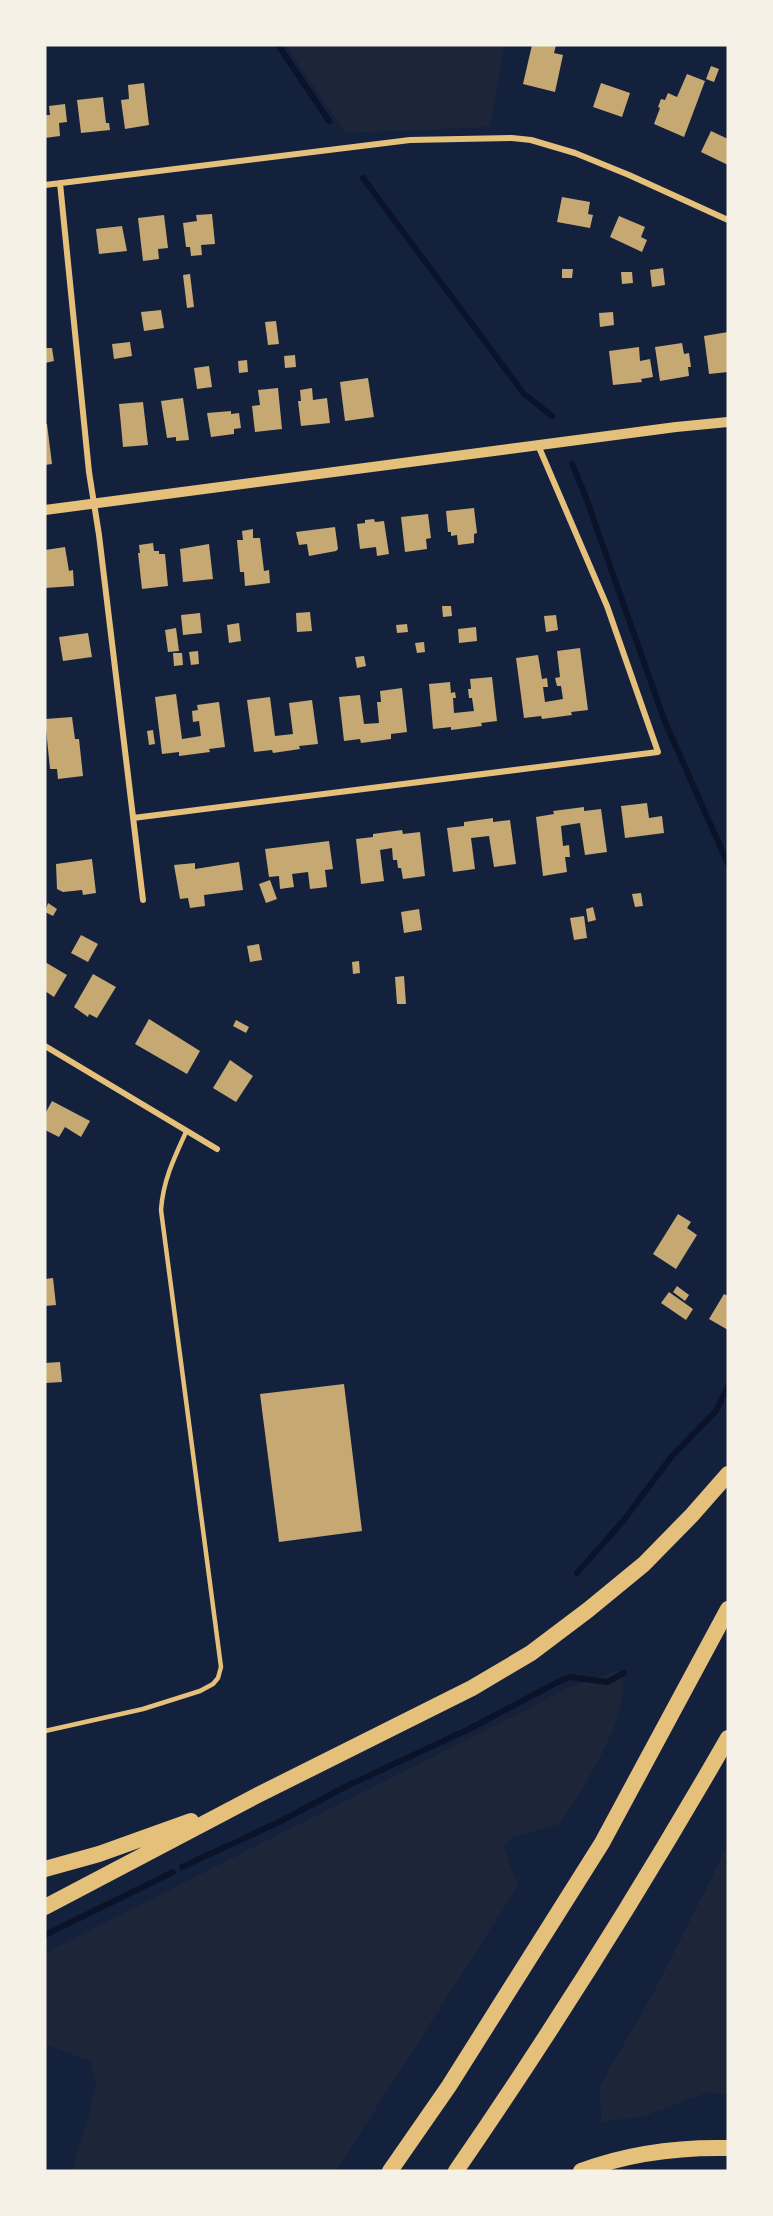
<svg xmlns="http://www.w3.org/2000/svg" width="773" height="2216" viewBox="0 0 773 2216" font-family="Arial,sans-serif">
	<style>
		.green { fill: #1d2539 }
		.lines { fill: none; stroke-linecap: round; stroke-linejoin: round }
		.stream { stroke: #0b132b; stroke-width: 6 }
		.building { fill: #c6a872 }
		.service { stroke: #e5c07b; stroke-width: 4.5 }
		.minor { stroke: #e5c07b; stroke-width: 6 }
		.tertiary { stroke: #e5c07b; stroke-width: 10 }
		.motorway { stroke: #e5c07b; stroke-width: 16 }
	</style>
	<rect width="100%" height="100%" fill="#14213d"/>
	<path class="green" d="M286 45H504L490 127 345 133Z
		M619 1670C620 1676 623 1683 623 1689 619 1735 584 1785 560 1824L512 1837 504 1848 518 1886 336 2171H73L78 2147 89 2116 96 2083 90 2061 45 2044V1953L568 1688Z
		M728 1845V2095L709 2092 644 2116 601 2122 600 2085 654 1992Z"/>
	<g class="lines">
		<path class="stream" d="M278 45 329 121
			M363 178 524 394 552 416
			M572 464 585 495 665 722 728 864
			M577 1573 623 1521 672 1456 716 1411 728 1386
			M182 1867 277 1823 349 1785 467 1730 556 1683 570 1677 607 1682 624 1673
			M45 1935 173 1872"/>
	</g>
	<path class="building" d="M532 45H556L554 53 563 55 555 92 523 84Z
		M711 66 719 69 714 82 706 79Z
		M687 74 705 81 684 137 654 124 660 108 658 107 661 99 665 100 668 93 677 97Z
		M144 83 149 125 125 129 121 100 129 99 128 85Z
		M601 83 630 93 622 117 593 107Z
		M103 97 106 123H109L110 130 81 133 77 100Z
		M65 104 67 122 59 123 60 136 45 138V115H50L49 106Z
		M711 131 728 139V165L701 152Z
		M562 197 590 202 588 214 593 215 590 228 557 222Z
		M212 214 215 244 201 245 202 255 191 256 190 247H186L183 223 197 221 196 215Z
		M164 215 168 248 158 249 159 259 143 261 138 218Z
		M619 216 645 227 641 237 647 240 642 252 610 237Z
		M122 226 127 251 99 254 96 229Z
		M663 268 665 285 652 287 650 270Z
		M562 269H573L572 278H562Z
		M621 272H632L633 283 622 284Z
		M190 274 194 307 187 308 183 275Z
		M161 310 164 328 144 331 141 312Z
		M613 312 614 325 600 327 599 313Z
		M276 321 279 344 268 345 265 322Z
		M728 332V372L709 374 704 336Z
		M130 342 132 356 114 359 112 344Z
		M682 343 684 354 689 353 691 367H688L689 376 660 381 655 347Z
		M639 347 640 361 650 359 653 377 641 379 642 382 613 385 609 351Z
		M45 348H52L54 361 45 363Z
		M295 355 296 367 285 368 284 356Z
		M247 360 248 372 239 373 238 361Z
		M209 366 212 387 197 389 194 368Z
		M368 378 374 417 345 421 340 382Z
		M278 388 282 429 255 432 252 406 260 405 258 390Z
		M312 388 313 400 327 398 330 423 301 426 298 401H301L300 390Z
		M183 398 189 440 176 441V437L167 438 161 401Z
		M143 402 148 445 123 447 119 404Z
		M231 411V414L239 413 241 428 234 429V434L211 437 207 413Z
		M45 424H47L52 464 45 465Z
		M474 508 477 533 474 534V543L458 545 457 535 451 536V532H448L446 511Z
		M428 514 431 538 426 539 427 549 405 552 401 517Z
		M374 519 375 522 384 521 389 554 377 556 376 547 360 549 357 524 365 523V520Z
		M335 527 338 549 336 551 309 556 307 544 299 545 296 532Z
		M253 529V538H260L264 571 269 570 270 583 245 586 244 572H240L237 540H243L242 531Z
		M153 543 154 551H159V554H165L168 586 142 589 138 553H140L139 545Z
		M209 544 213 579 183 582 180 549Z
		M65 547 69 571 73 570 74 586 45 588V550Z
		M442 606H451L452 616 443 617Z
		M310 612 312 631 297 632 296 613Z
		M200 613 202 633 183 635 181 615Z
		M556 615 558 630 546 632 544 616Z
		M239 623 241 641 229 643 227 625Z
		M407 624 408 632 397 633 396 625Z
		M476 627 477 641 459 643 458 629Z
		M176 628 179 651 168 652 165 630Z
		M88 633 92 657 63 661 59 637Z
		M424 642 425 652 417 653 415 643Z
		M580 648 588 710 571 712 572 715 542 719 541 716 524 718 516 658 538 655 542 679 547 678 548 687H543L545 702 563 699 561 686H557L555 678 560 677 557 651Z
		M198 651 199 664 191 665 189 652Z
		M173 653H182L183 665 174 666Z
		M364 656 366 666 357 668 355 657Z
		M492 677 497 721 481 723 482 726 451 730V727L433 729 429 684 450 682 451 693 455 692 456 698H453L454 713 474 711 472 698H469L468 689H471L470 679Z
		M402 688 407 732 391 734V739L361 743 360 739 344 741 339 697 360 695 364 724 379 723 377 702H381L380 691Z
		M176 694 182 739 201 736 199 721 193 722 192 711 198 710 197 705 219 702 225 747 209 749 210 752 179 756V752L162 754 155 697Z
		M270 697 275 736 293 734 289 703 312 700 318 744 299 746 300 749 273 753 272 750 254 752 247 700Z
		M72 717 75 739H79L83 776 58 779 57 769H50L45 719Z
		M153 730 155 744 149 745 147 731Z
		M647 803 649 818 662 816 664 833 625 838 621 806Z
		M584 807V811L601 809 607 852 585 855 580 823 561 826 563 846 569 845 570 857H565L567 872 543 876 536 817 554 814 553 811Z
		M493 818V822L510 820 516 864 494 867 489 836 471 838 475 869 453 872 447 828 464 826V822Z
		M402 830 403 834 420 832 425 876 403 879 401 868H398L397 860H393L392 848 380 850 384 881 361 884 356 839 373 837V834Z
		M329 841 333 869 325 870 327 887 310 889 308 872 292 874 294 887 280 889 279 876 269 877 265 849Z
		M92 859 96 893 83 895 82 890 63 892 57 889 56 864Z
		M239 862 243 890 204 895 205 906 190 908 188 898 180 899 174 865 195 863V869Z
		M270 880 277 899 266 903 259 884Z
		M641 893 643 906 635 907 632 894Z
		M48 903 57 909 53 916 45 912Z
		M593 907 596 920 588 922 586 909Z
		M419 909 422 930 404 933 401 912Z
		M584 916 587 938 574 940 570 918Z
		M81 935 98 944 88 962 71 953Z
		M259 944 262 960 250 962 247 946Z
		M359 961 360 973 353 974 352 962Z
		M45 962 67 975 54 997 45 991Z
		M93 974 116 987 97 1018 89 1014 88 1017 74 1007Z
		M404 976 406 1004H397L395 977Z
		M149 1019 200 1051 187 1074 135 1044Z
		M236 1020 249 1027 246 1033 233 1026Z
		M230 1060 253 1076 236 1102 213 1088Z
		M52 1101 90 1121 81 1137 65 1127 59 1137 45 1130V1114Z
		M678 1214 691 1222 687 1228 697 1235 676 1269 653 1254Z
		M53 1278 56 1305 45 1306V1279Z
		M677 1286 689 1295 685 1301 673 1292Z
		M669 1292 693 1309 686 1320 661 1303Z
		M724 1294 728 1296V1330L709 1319Z
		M60 1362 62 1382 45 1383V1363Z
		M344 1384 362 1531 279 1542 260 1394Z"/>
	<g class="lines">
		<path class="service" d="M45 1731 143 1709 200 1691 213 1684 218 1678 221 1667 161 1210C163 1181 174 1158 186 1132"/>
		<path class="minor" d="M60 183 89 472 99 535 143 900
			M45 185 410 140 512 138 531 140 575 153 629 175 728 220
			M133 818 658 752 607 606 538 445
			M45 1046 217 1149"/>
		<path class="tertiary" d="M45 510 676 427 728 422"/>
		<path class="motorway" d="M45 1869 99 1854 191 1821
			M45 1907 256 1796 472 1688 531 1653 588 1610 644 1564 692 1515 728 1474
			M390 2171 449 2086 602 1843 728 1609
			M456 2171C553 2030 643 1886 728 1738
			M581 2171C629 2153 678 2147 728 2148"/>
	</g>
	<rect width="773" height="2216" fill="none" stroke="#f6f1e7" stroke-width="93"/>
</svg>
